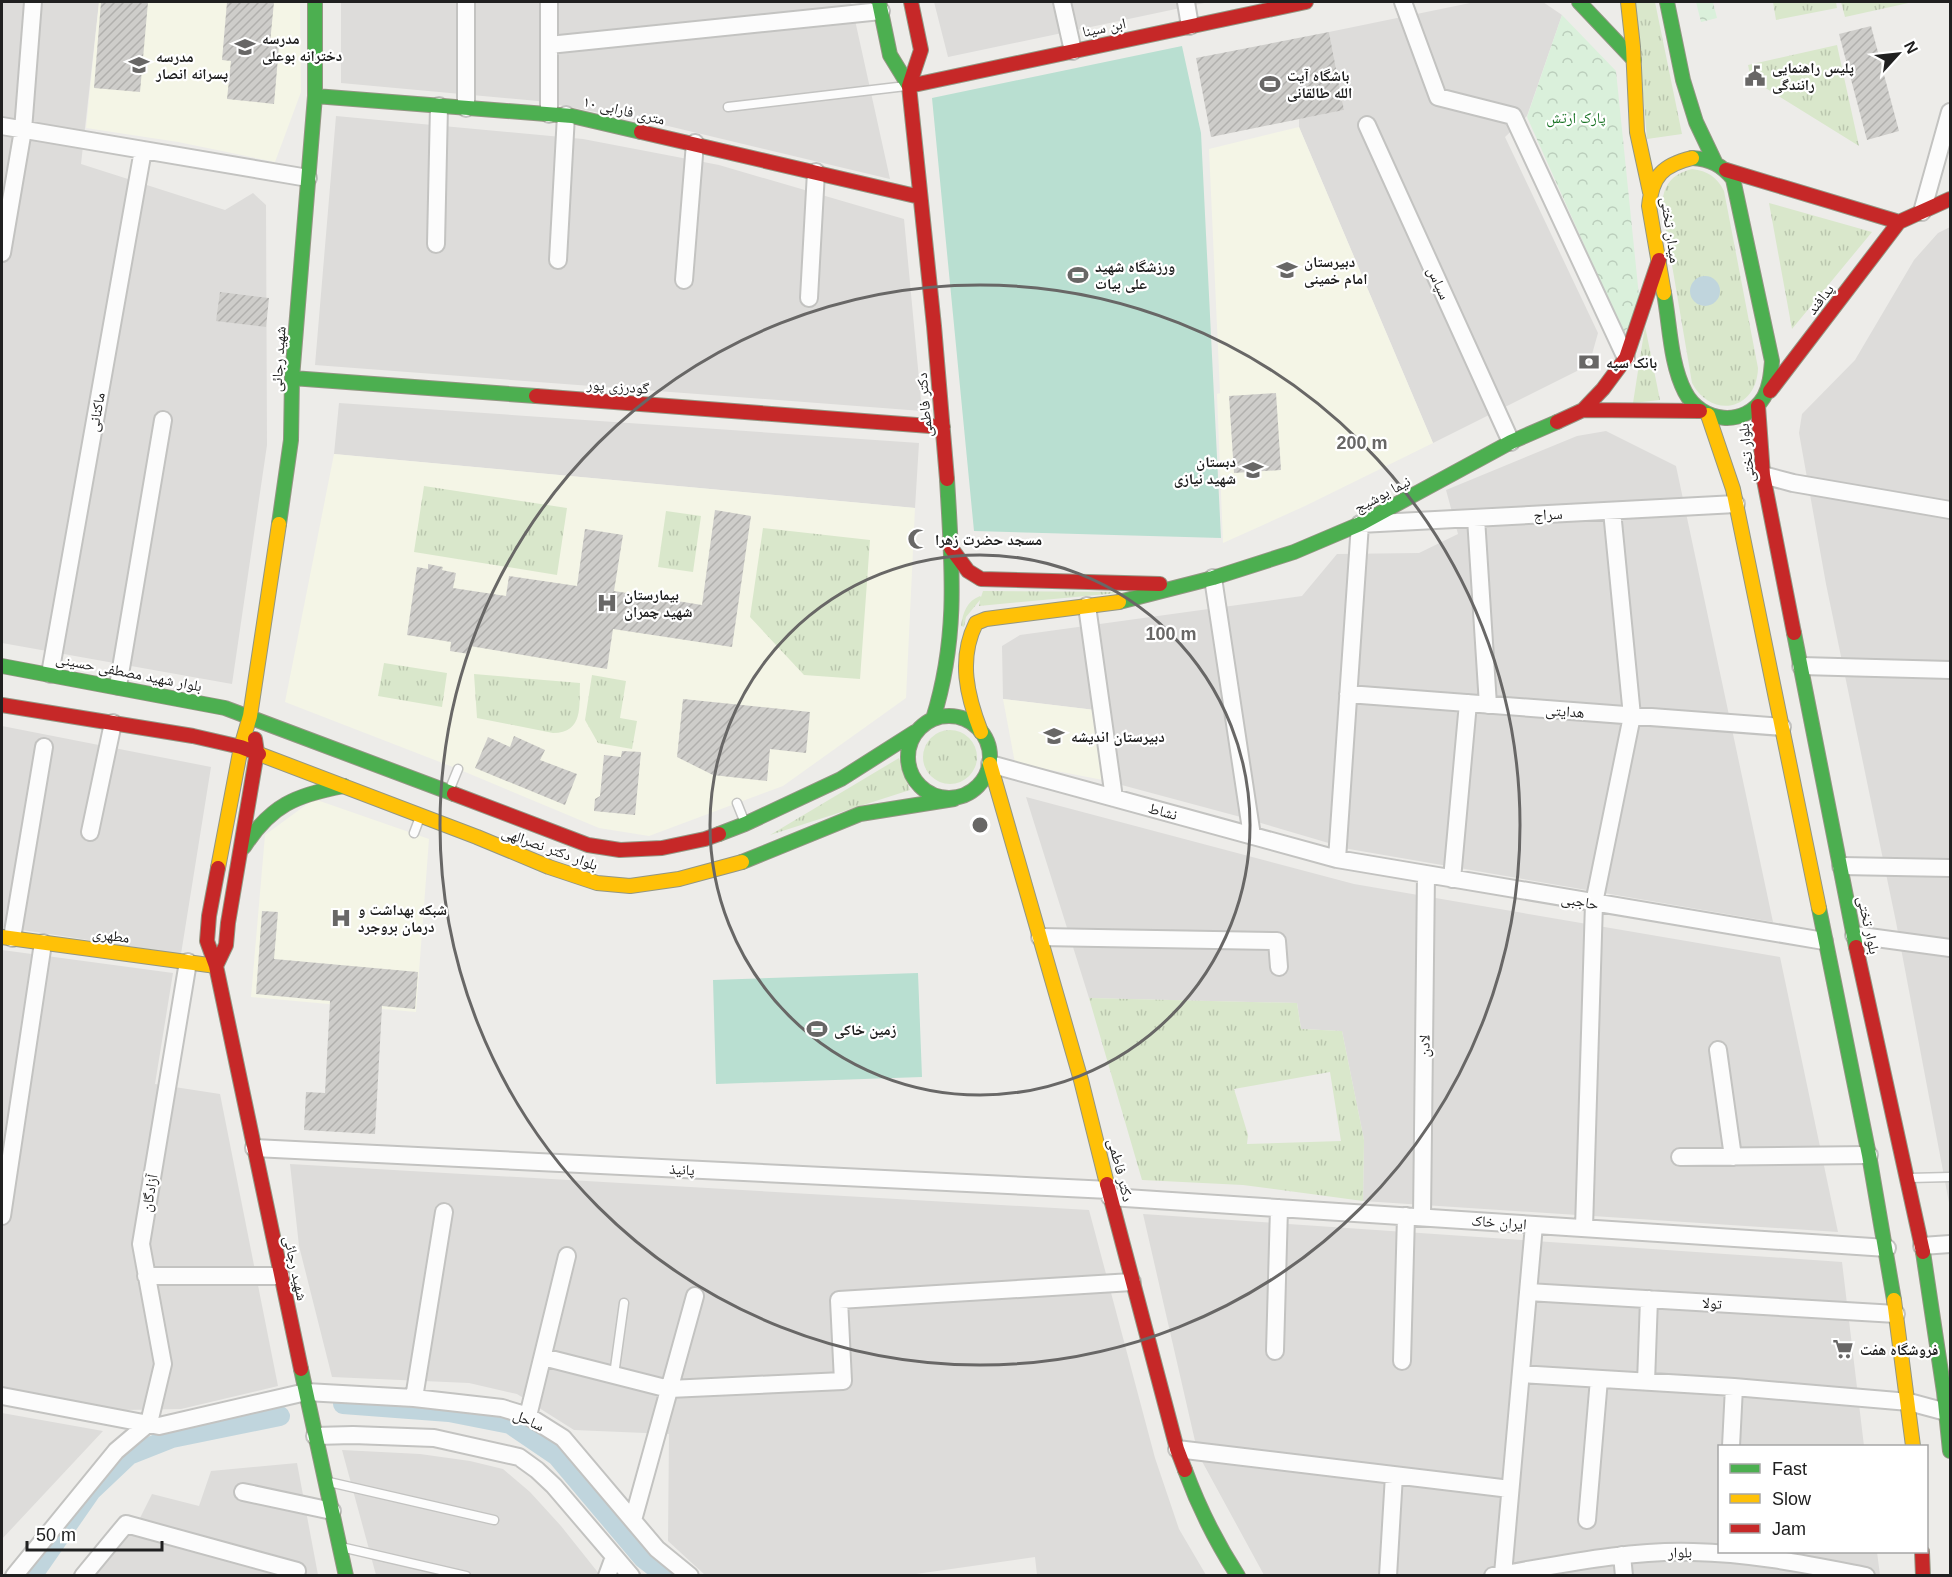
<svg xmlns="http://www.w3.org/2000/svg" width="1952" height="1577" viewBox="0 0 1952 1577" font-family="Arial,'Noto Naskh Arabic',sans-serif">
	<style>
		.residential { fill: #dddcda }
		.education { fill: #f4f5e6 }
		.grass { fill: url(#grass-tufts); fill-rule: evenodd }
		.park { fill: url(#park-crowns) }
		.pitch { fill: #b9dfd1 }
		.water { fill: #c0d5dd }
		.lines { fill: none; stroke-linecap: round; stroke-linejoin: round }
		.canal { stroke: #c0d5dd; stroke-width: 20 }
		.building { fill: url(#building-hatch) }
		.lane-casing { stroke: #c3c3c1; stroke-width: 11 }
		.street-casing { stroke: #c3c3c1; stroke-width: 20 }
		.fast-casing { stroke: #939683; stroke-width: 16 }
		.slow-casing { stroke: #939683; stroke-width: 16 }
		.jam-casing { stroke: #939683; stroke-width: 16 }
		.lane { stroke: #fcfcfc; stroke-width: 8 }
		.street { stroke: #fcfcfc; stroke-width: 16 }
		.fast { stroke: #4caf50; stroke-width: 14 }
		.slow { stroke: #ffc107; stroke-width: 14 }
		.jam { stroke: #c62828; stroke-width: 14 }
		.ring { fill: none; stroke: #686766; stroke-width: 3 }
		.labels { text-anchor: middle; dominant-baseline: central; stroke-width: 4.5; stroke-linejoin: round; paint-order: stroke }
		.street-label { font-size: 15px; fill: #202020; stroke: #fff }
		.poi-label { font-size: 15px; font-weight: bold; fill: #202020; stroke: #fff; text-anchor: start }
		.park-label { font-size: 15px; fill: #197325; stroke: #fff }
		.centre { fill: #686766; stroke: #fff; stroke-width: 3 }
		.ring-label { font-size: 18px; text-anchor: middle; font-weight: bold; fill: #686766; stroke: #fff; stroke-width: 4.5; stroke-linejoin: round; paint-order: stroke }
	</style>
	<defs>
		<pattern id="grass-tufts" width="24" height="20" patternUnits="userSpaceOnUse" patternTransform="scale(1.5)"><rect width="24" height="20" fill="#d9e7cb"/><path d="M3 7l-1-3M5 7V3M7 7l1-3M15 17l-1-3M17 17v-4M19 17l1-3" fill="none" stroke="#bac6ae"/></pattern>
		<pattern id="park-crowns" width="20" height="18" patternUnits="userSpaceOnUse" patternTransform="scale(1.5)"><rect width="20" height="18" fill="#daf0db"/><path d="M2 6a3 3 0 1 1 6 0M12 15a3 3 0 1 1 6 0" fill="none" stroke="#bbcebc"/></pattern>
		<pattern id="building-hatch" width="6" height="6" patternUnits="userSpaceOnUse" patternTransform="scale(1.5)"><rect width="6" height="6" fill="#cecdca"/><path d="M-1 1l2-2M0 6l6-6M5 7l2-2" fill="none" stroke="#b1b0ad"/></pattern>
	</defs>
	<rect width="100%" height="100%" fill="#edece9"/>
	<path class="residential" d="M2 2H99L81 164 225 210 253 193 266 205 267 445 232 684 2 643Z
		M341 2H851L890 179 668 126 538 101 341 83Z
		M934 2H1209L948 57Z
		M1475 2H1543L1562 15 1527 116 1505 137 1598 333 1589 365 1433 443 1299 127V119L1344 110 1329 32Z
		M336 116 583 139 719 165 904 219 922 411 315 365Z
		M1950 227V1208L1896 922 1826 584 1799 433 1802 414 1855 360 1914 260 1938 233Z
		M339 403 919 443 915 508 334 454Z
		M1606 431 1676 466 1773 922 1349 849 1237 816 1103 780 1095 710 1003 699 1002 646 1020 635 1302 596 1337 554 1419 553 1458 534 1446 490 1577 436Z
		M2 726 211 767 181 954 2 927Z
		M1026 797 1354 884 1780 957 1838 1232 1363 1201 1364 1140 1342 1031 1301 1029 1297 1003 1089 998Z
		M2 950 173 973 155 1084 220 1094 278 1386 181 1409 123 1410 2 1387Z
		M290 1164 1089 1210 1155 1458 1179 1529 1206 1575H1037L1035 1557 902 1576 705 1575 668 1541 669 1434 574 1430 517 1394 469 1383 332 1377 299 1246Z
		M1143 1214 1842 1262 1864 1446H1720V1552H1877L1880 1575H1264L1198 1454Z
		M2 1413 103 1431 2 1539Z
		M342 1450 420 1454 470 1461 503 1469 530 1492 561 1526 600 1575H376Z
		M297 1463 318 1575 93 1576 101 1564 134 1530 152 1494 199 1506 211 1471Z"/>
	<path class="education" d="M99 2H300L301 92 275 162 178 142 86 128Z
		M1299 127 1433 443 1305 506 1223 543 1217 394 1220 393 1209 149Z
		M334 454 915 508 906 698 783 786 649 836 599 828 458 769 285 702Z
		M1003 699 1095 710 1103 780 1015 763Z
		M314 799 429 839 416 1012 251 997 265 835Z"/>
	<path class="grass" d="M1635 2H1655L1682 134 1647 139Z
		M1773 2H1836L1837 8 1776 20Z
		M1841 2H1913L1845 17Z
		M1837 45 1859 146 1751 79 1748 65Z
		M1692 169C1708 171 1717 177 1724 191L1758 368C1757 410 1712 420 1692 383L1662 206C1663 185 1672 174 1692 169Z
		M1769 203 1872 232 1792 329Z
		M1645 326 1660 400 1633 403Z
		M424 486 567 508 557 575 414 552Z
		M666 511 701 516 693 572 658 567Z
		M763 528 870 540 860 679 804 675 750 617Z
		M983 591 1129 592 979 606 980 600 966 617 964 627 961 626C963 612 967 601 980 596L981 597Z
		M384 663 447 673 442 707 378 696Z
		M474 674 580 683C579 705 584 733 553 733L477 718Z
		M592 675 626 681 620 718 637 721 632 749 598 743 585 720Z
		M923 757a27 27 0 1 1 54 0a27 27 0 1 1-54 0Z
		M899 758 910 790 770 835Z
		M1089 998 1297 1003 1301 1029 1342 1031 1364 1140 1363 1201 1243 1185 1142 1180ZM1330 1072 1341 1141 1247 1144 1248 1135 1234 1089Z"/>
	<path class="park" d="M1696 2H1713L1717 18 1701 22Z
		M1562 15 1616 71 1640 306 1624 334 1527 117Z"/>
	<path class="pitch" d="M1182 46 1201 133 1221 538 974 531 932 98Z
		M918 973 922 1077 716 1084 713 980Z"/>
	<path class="water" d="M1690 291a15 15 0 1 1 30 0a15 15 0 1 1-30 0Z"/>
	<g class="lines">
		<path class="canal" d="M343 1404 449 1412 510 1424 557 1456 643 1558 666 1576
			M32 1576 91 1491 129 1455 172 1438 280 1416"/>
	</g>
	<path class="building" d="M101 2H148L140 92 94 88Z
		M227 2H274L270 43 279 46 274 104 227 99 231 61 222 60Z
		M1871 26 1899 131 1867 140 1839 34Z
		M1329 32 1344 110 1211 137 1196 58Z
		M220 292 269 298 266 327 216 321Z
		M1276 393 1281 470 1234 473 1229 396Z
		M715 510 751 516 732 647 613 629 607 669 470 646 469 654 450 651 451 642 407 635 417 567 428 569V564L443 567 442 570 456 573 453 588 506 596 509 576 577 586 585 529 623 535 614 591 702 605Z
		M683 699 810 712 806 753 770 749 767 781 713 775 677 757Z
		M514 736 545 750 540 760 577 774 565 805 475 768 488 737 510 747Z
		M622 751 641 752 635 815 594 811 595 799 600 796 604 755 621 757Z
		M262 911 278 912 274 959 418 972 415 1009 382 1006 375 1134 304 1130 306 1092 325 1093 330 1001 256 994Z"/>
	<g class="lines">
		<g class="lane-casing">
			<path id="lane" d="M728 107 906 86
				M449 791 458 769
				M737 803 745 823
				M414 833 420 817
				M1909 1178 1950 1177
				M614 1375 624 1303
				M329 1482 494 1520
				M341 1547 466 1576"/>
		</g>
		<g class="street-casing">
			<path id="street" d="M466 2V108
				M549 2V114
				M1062 2 1073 51
				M1186 2 1190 26
				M1403 2 1438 97 1513 116 1626 358
				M549 45 881 11
				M1367 125 1511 442
				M2 126 308 178
				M1922 212 1950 112
				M436 244 439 106
				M2 253 23 130 33 2
				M558 260 566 115
				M684 280 695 143
				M809 298 816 172
				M1763 475 1793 483 1950 510
				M1476 518 1488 705
				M1213 578 1252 836
				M1087 606 1114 798
				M1801 666 1950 670
				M50 674 143 150
				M118 686 163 420
				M1348 694 1782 727
				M990 764 1337 859 1824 941
				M90 832 113 723
				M1337 859 1360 524 1736 504
				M1841 866 1950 868
				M1452 879 1468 703
				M1854 935 1950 948
				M1040 937 1277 941 1279 967
				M12 938 44 747
				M1718 1050 1733 1157
				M254 1148 1109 1190
				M1680 1157 1869 1155
				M1110 1197 1887 1248
				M2 1216 43 943
				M1422 1217 1426 874
				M1584 1228 1594 903 1632 716 1612 511
				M1922 1246 1950 1244
				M146 1276H281
				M1528 1292 1896 1314
				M1275 1351 1279 1208
				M543 1357 669 1389 843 1381 839 1300 1132 1282
				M1402 1361 1406 1216
				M1521 1374 1734 1387 1909 1402 1950 1413
				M1646 1382 1649 1299
				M2 1396 159 1426 306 1392 414 1398 502 1408 528 1416 563 1438 657 1549 690 1576
				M414 1398 444 1212
				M528 1416 567 1256
				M315 1436 353 1435 434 1438 519 1457 537 1470 554 1486 631 1576
				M1731 1446 1734 1387
				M1177 1449 1510 1489
				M243 1492 332 1511
				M633 1520 695 1296
				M1587 1520 1599 1379
				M1622 1555 1624 1576
				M1503 1574 1534 1225
				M14 1576 116 1451 149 1423 163 1364 141 1244 188 962
				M83 1576 126 1524 297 1571
				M607 1576 614 1557
				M1388 1576 1394 1475
				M1493 1576C1559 1565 1626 1550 1693 1552 1752 1553 1809 1565 1866 1576"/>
		</g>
		<g class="fast-casing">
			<path id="fast" d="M879 2 890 55 909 86
				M1579 2 1634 60
				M1667 2 1683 80 1696 122 1715 162
				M315 96 572 116 641 132
				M1664 293C1670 325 1670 363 1685 392 1701 423 1745 428 1764 397 1770 386 1771 373 1772 361L1733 179C1722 165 1710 159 1692 158
				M292 378 536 396
				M279 524 291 440 292 378 315 96V2
				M1119 602 1213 578 1294 552 1360 524 1511 442 1557 422
				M1794 633 1856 947
				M2 666 225 708 454 794
				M908 757a41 41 0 1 1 82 0a41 41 0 1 1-82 0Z
				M933 719C959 636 952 565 947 479
				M719 834 745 824 841 779 915 732
				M244 847C271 805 296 795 344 786
				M742 862 860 814 954 799
				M1819 908 1869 1155 1894 1300
				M1923 1252 1944 1392 1950 1451
				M301 1369 346 1576
				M1185 1470C1199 1508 1216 1542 1238 1576"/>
		</g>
		<g class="slow-casing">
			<path id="slow" d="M1628 2 1633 47 1637 132 1650 192
				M1664 293 1649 206C1652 176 1663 165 1692 158
				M1708 415 1733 489 1819 908
				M981 732C967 696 958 659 976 623L986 619 1119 602
				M259 754 477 837 549 867 597 883 630 886 679 879 742 862
				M990 764 1081 1080 1107 1184
				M218 868 241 747 250 716 279 524
				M2 937 216 966
				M1894 1300 1913 1446"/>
		</g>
		<g class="jam-casing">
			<path id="jam" d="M911 2 921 50 909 86 934 326 947 479
				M909 86 1306 2
				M641 132 920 197
				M1726 170 1899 222
				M1770 391 1899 222 1950 199
				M536 396 943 427
				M1758 406 1763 475 1794 633
				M1583 410 1700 411
				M1557 422 1583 410 1603 389 1626 358 1659 260
				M951 548 968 571 981 579 1160 584
				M2 705 193 736 241 747 259 754
				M454 794 588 845 620 850 662 848 705 839 719 834
				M218 868 209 916 207 941 216 966 301 1369
				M1856 947 1923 1252
				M216 966 226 945 228 923 257 752 255 739
				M1107 1184 1177 1449 1185 1470
				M1922 1552 1923 1576"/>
		</g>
		<use href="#lane" class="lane"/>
		<use href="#street" class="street"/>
		<use href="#fast" class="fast"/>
		<use href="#slow" class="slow"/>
		<use href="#jam" class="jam"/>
	</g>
	<g class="ring">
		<circle cx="980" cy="825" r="270"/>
		<circle cx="980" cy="825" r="540"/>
	</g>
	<defs>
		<g id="school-bare" transform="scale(1.62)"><path d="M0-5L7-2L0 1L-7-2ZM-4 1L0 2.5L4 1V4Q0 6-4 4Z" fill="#686766" stroke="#fff" stroke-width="2.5" paint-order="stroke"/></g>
		<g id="civic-bare" transform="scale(1.62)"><path d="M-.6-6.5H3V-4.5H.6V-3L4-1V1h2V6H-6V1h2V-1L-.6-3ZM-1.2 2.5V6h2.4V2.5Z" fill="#686766" stroke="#fff" stroke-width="2.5" paint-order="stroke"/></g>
		<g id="stadium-bare" transform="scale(1.62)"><path d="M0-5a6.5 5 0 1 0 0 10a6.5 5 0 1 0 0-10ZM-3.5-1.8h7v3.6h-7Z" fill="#686766" stroke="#fff" stroke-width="2.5" paint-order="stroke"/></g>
		<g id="bank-bare" transform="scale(1.62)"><path d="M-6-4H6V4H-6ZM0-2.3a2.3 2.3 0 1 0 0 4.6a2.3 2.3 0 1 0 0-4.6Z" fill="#686766" stroke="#fff" stroke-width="2.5" paint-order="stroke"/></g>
		<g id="mosque-bare" transform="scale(1.62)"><path d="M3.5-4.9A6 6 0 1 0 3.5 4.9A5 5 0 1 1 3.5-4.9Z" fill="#686766" stroke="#fff" stroke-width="2.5" paint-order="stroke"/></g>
		<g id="hospital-bare" transform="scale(1.62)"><path d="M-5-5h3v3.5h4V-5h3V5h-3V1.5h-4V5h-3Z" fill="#686766" stroke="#fff" stroke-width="2.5" paint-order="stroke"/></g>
		<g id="supermarket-bare" transform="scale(1.62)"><path d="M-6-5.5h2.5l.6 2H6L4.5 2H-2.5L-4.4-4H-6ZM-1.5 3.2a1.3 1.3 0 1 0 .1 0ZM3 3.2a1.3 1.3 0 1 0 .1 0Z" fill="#686766" stroke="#fff" stroke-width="2.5" paint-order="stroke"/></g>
	</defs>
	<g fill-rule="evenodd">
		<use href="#school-bare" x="245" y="47"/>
		<use href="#school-bare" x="139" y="65"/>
		<use href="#civic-bare" x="1755" y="76"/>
		<use href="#stadium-bare" x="1270" y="84"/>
		<use href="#school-bare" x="1287" y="270"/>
		<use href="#stadium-bare" x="1078" y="275"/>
		<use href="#bank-bare" x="1589" y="362"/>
		<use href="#school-bare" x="1253" y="470"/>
		<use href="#mosque-bare" x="918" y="539"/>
		<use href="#hospital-bare" x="607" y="603"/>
		<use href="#school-bare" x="1054" y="736"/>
		<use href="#hospital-bare" x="341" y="918"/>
		<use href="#stadium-bare" x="817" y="1029"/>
		<use href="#supermarket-bare" x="1843" y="1349"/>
	</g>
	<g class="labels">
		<g class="street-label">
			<text transform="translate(1104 27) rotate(-12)">ابن سینا</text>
			<text transform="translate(624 110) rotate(13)">۱۰ متری فارابی</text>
			<text transform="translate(1671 230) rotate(82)">میدان تختی</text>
			<text transform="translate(1439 283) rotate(66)">سپاس</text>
			<text transform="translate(1820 299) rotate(-52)">پدافند</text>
			<text transform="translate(278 359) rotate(-86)">شهید رجائی</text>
			<text transform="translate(618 386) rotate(4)">گودرزی پور</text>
			<text transform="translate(924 405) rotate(-95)">دکتر فاطمی</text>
			<text transform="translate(96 412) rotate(-80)">ماکنانی</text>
			<text transform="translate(1746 453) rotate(-96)">بلوار تختی</text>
			<text transform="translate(1382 494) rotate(-28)">نیما یوشیج</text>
			<text transform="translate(1548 514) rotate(-3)">سراج</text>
			<text transform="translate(129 672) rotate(11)">بلوار شهید مصطفی حسینی</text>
			<text transform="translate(1565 711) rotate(4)">هدایتی</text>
			<text transform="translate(1163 811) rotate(15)">نشاط</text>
			<text transform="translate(550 848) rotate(20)">بلوار دکتر نصرالهی</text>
			<text transform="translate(1580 901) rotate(10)">حاجبی</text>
			<text transform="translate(1869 925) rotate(78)">بلوار تختی</text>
			<text transform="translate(111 935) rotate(8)">مطهری</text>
			<text transform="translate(1424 1046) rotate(-89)">لادن</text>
			<text transform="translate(682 1169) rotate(3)">پانیذ</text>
			<text transform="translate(1121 1170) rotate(76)">دکتر فاطمی</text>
			<text transform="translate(149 1193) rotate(-80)">آزادگان</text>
			<text transform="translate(1499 1222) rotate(4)">ایران خاک</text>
			<text transform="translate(296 1268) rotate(78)">شهید رجائی</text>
			<text transform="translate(1712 1303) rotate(4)">تولا</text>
			<text transform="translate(529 1420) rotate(25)">ساحل</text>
			<text transform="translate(1680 1552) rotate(-1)">بلوار</text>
		</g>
		<g class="poi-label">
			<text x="262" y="38">مدرسه<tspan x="262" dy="17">دخترانه بوعلی</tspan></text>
			<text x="156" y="56">مدرسه<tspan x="156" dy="17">پسرانه انصار</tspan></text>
			<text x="1772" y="67">پلیس راهنمایی<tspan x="1772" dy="17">رانندگی</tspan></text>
			<text x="1287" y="75">باشگاه آیت<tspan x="1287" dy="17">الله طالقانی</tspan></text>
			<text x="1304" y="261">دبیرستان<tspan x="1304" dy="17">امام خمینی</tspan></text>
			<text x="1095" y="266">ورزشگاه شهید<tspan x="1095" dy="17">علی بیات</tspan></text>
			<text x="1606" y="362">بانک سپه</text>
			<text x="1236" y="461" text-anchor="end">دبستان<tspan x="1236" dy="17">شهید نیازی</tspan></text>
			<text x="935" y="539">مسجد حضرت زهرا</text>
			<text x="624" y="594">بیمارستان<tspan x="624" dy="17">شهید چمران</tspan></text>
			<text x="1071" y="736">دبیرستان اندیشه</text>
			<text x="358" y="909">شبکه بهداشت و<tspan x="358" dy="17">درمان بروجرد</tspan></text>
			<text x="834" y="1029">زمین خاکی</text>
			<text x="1860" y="1349">فروشگاه هفت</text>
		</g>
		<g class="park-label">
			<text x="1576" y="117">پارک ارتش</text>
		</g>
	</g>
	<circle cx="980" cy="825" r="9" class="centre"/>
	<g class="ring-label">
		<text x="1362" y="449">200 m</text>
		<text x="1171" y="640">100 m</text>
	</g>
	<rect width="1952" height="1577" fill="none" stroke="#202020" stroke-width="6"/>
	<rect x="1718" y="1445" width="210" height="108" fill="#ffffff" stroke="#a6a6a6" stroke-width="1.5"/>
	<rect x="1730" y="1464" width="30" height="9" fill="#4caf50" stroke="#a6a6a6" stroke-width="1.5"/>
	<text x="1772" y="1475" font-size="18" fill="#202020">Fast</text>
	<rect x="1730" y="1494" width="30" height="9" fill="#ffc107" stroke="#a6a6a6" stroke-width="1.5"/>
	<text x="1772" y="1505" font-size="18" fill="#202020">Slow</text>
	<rect x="1730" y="1524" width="30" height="9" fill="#c62828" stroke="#a6a6a6" stroke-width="1.5"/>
	<text x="1772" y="1535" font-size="18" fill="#202020">Jam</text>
	<g transform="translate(1898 54) rotate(63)" stroke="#ffffff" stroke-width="4.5" paint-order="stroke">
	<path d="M0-4.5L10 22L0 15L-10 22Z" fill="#202020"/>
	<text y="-9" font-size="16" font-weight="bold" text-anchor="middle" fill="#202020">N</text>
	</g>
	<path d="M27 1541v9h135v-9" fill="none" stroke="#202020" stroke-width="3"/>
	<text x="36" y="1541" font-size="18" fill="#202020" stroke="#ffffff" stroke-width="4.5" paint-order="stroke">50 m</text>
</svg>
